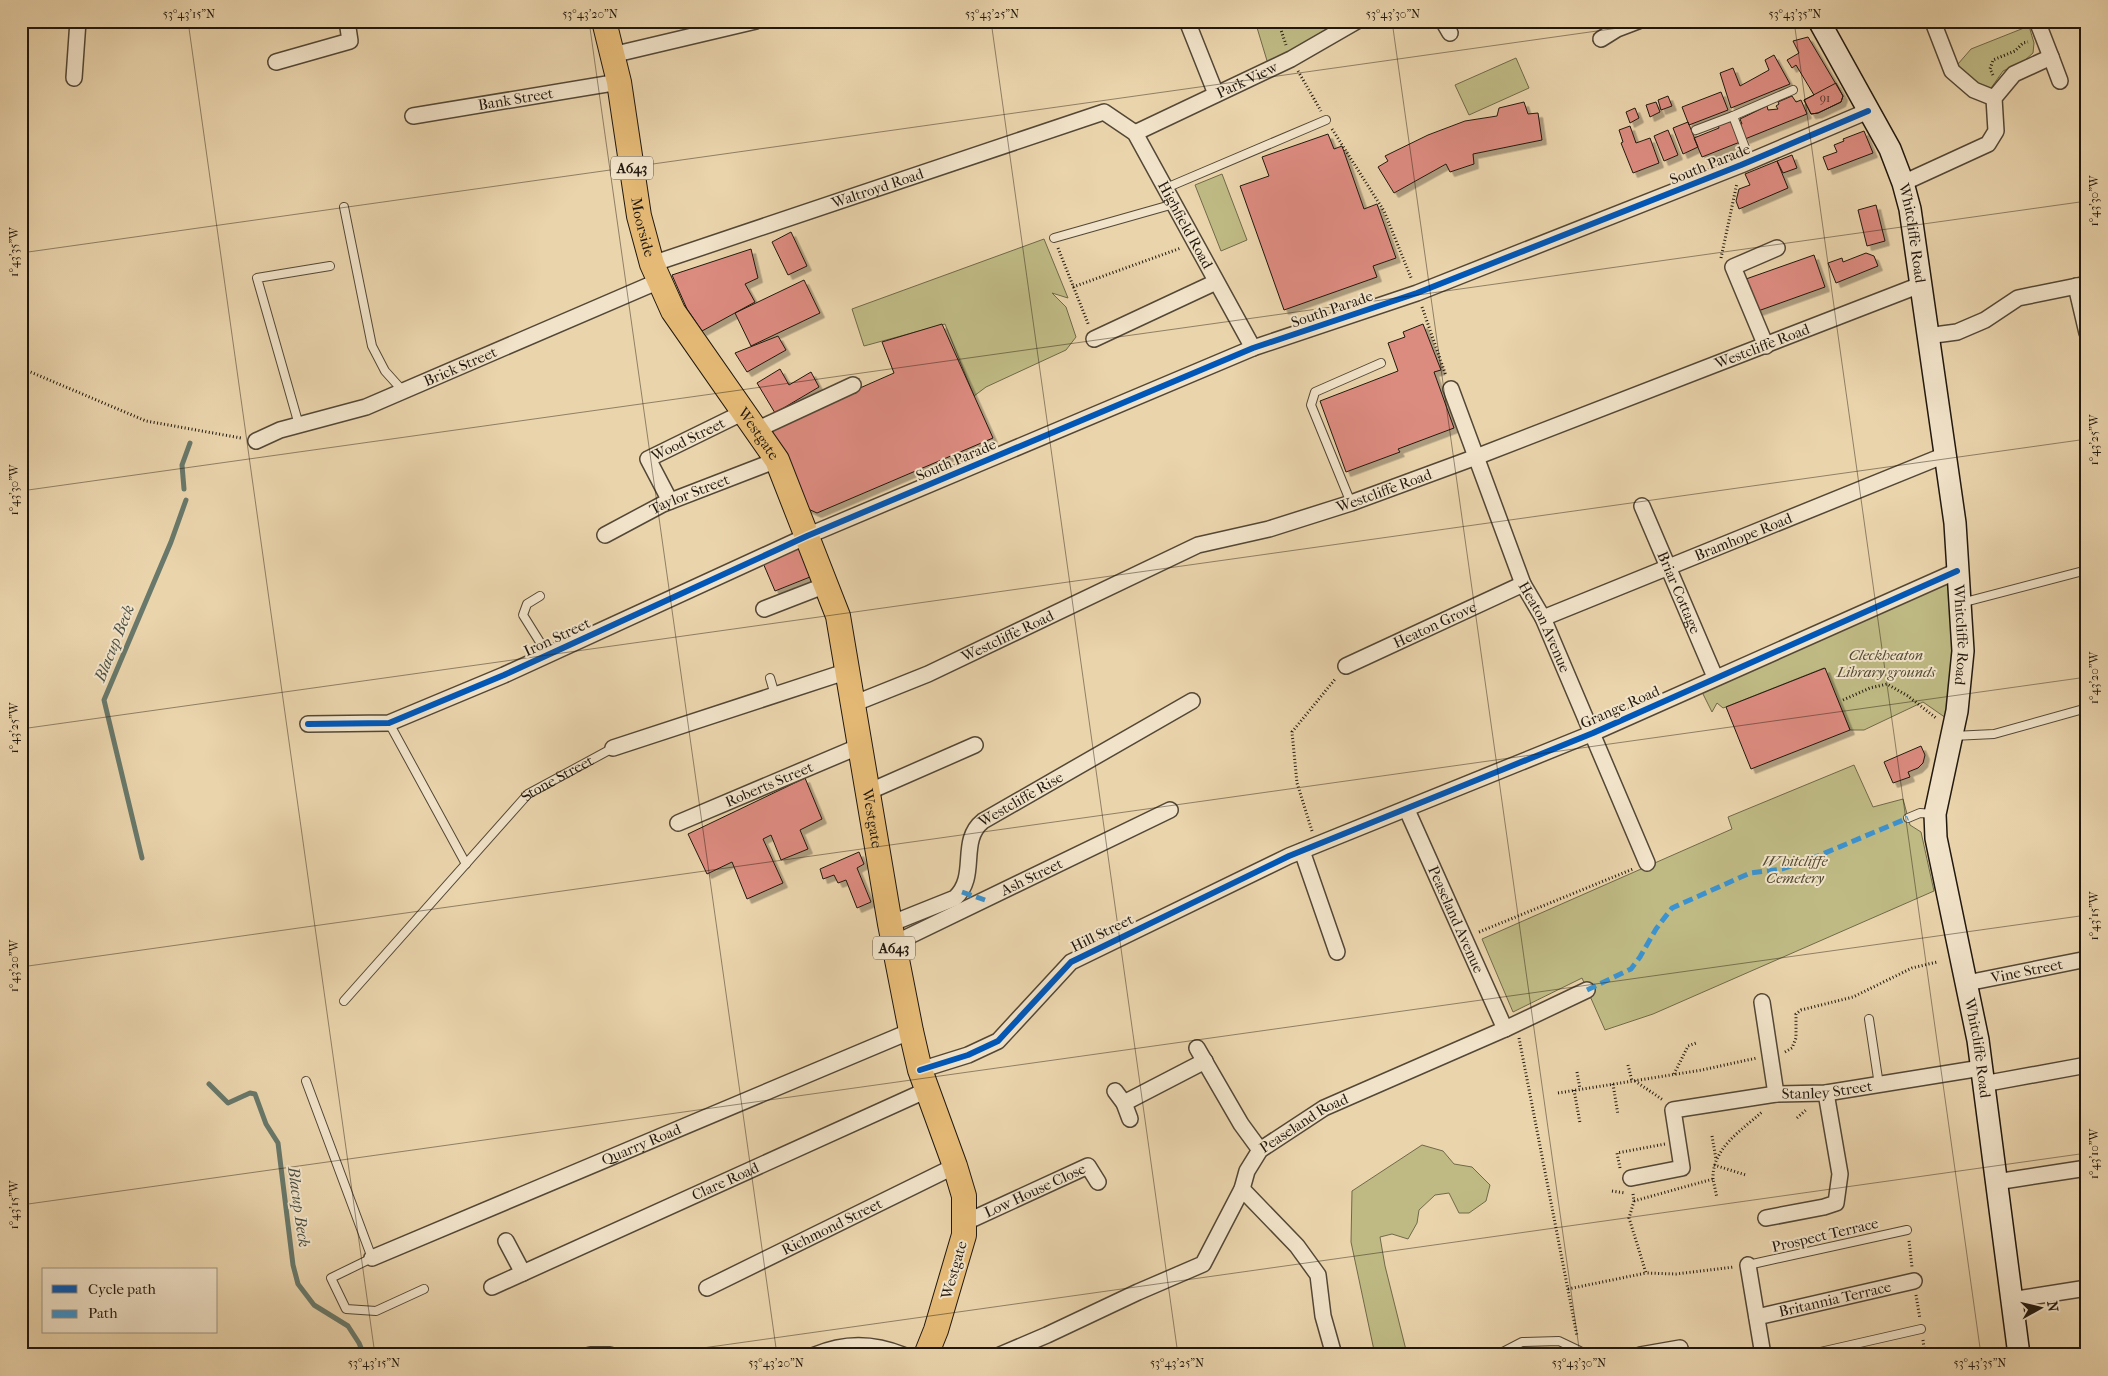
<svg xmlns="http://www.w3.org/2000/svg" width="2108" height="1376" viewBox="0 0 2108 1376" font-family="'IM FELL French Canon',serif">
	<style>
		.green { fill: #bfba84; stroke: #706949 }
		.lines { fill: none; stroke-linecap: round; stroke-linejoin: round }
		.stream { stroke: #68786a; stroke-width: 5 }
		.building { fill: #dc8b7f; stroke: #21180e; filter: url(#shadow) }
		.service-casing { stroke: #534736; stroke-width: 10 }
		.minor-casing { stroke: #534736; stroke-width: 18 }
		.secondary-casing { stroke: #21180e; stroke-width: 24 }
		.primary-casing { stroke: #21180e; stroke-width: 26 }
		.path { stroke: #21180e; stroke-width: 3; stroke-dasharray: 1 2.5; stroke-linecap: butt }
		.service { stroke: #f1e3c9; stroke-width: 8 }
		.minor { stroke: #f1e3c9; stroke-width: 15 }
		.secondary { stroke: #f1e3c9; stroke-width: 21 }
		.primary { stroke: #e5ba76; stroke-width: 24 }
		.quiet { stroke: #3a93d2; stroke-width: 5; stroke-dasharray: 10 5; stroke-linecap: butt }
		.cycleway-casing { stroke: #f1e3c9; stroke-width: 9 }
		.cycleway { stroke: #0057b8; stroke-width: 6 }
		.ticks { fill: none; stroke: #21180e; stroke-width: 1; stroke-opacity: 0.45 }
		.labels { text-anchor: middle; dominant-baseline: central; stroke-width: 4; stroke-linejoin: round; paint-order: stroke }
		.number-label { font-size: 12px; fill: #50352a }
		.shield { fill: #f1e3c9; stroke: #5f5546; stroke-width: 1 }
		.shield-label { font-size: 14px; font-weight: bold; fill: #21180e }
		.street-label { font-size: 15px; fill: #21180e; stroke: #f1e3c9 }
		.park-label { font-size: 15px; font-style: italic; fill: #504931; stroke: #f1e3c9 }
		.water-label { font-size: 16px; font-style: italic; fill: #4b5044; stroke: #f1e3c9 }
		.neatline { fill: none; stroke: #21180e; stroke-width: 2 }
		.ticks-label { font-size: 12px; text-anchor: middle; fill: #21180e }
	</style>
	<defs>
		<filter id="shadow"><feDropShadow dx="4.5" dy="4.5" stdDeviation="0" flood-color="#0004"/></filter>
	</defs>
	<rect width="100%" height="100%" fill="#ead4ac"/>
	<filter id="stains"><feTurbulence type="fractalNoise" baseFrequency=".004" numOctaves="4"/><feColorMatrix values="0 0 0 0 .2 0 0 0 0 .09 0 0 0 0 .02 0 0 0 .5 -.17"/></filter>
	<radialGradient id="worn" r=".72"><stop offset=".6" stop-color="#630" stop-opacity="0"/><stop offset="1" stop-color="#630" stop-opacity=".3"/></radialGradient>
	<path class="green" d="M1255 21H1340L1268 64Z
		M2029 26 2034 43 2033 53 2024 61 2003 71 1989 91 1962 74 1958 64 1971 49Z
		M1516 58 1529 88 1469 115 1455 85Z
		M1222 174 1247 240 1221 251 1195 185Z
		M1044 239 1068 298 1052 293 1066 307 1076 337 1066 350 986 387 974 396 945 324 864 346 852 309Z
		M1952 580 1955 631 1946 718 1923 702 1864 730H1850L1824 668 1723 708 1717 703 1712 712 1700 688Z
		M1854 765 1873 807 1903 799 1910 825 1921 832 1934 891 1653 1014 1605 1030 1582 978 1513 1012 1482 939 1732 829 1728 817Z
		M1422 1145 1443 1151 1454 1164 1472 1167 1490 1185 1486 1201 1469 1213H1459L1449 1193 1435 1195 1419 1210 1417 1223 1408 1239 1392 1234 1380 1237 1385 1266 1407 1354 1375 1355 1351 1242 1352 1191Z"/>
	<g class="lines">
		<path class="stream" d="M184 489 182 465 190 443
			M142 858 104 700 171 542 186 500
			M209 1084 228 1103 250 1093 255 1094 266 1124 278 1143 293 1265 298 1284 314 1305 348 1326 359 1343 364 1355"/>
	</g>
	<path class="building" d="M1808 37 1843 96 1841 102 1818 113 1811 114 1804 100 1814 95 1796 65 1792 68 1787 60 1799 53 1793 41Z
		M1774 55 1790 84 1731 108 1720 73 1733 68 1740 86 1769 70 1765 60Z
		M1836 83 1843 96 1841 102 1818 113 1811 114 1804 100Z
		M1721 92 1728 110 1689 125 1682 107Z
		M1668 96 1672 106 1661 110 1658 100Z
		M1792 96 1796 102 1801 100 1807 114 1745 139 1739 125 1742 124 1740 119 1767 106 1768 110 1778 109 1776 106 1779 104 1778 102Z
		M1524 102 1528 114 1538 113 1542 140 1473 154 1474 164 1450 172 1446 164 1394 193 1378 167 1388 161 1385 156 1428 135 1465 121 1497 116 1499 108Z
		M1656 102 1660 112 1650 117 1646 105Z
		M1635 108 1639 118 1630 123 1626 112Z
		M1732 120 1740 142 1702 157 1694 138 1719 128 1718 125Z
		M1688 122 1698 147 1683 154 1673 128Z
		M1630 126 1636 143 1650 138 1659 163 1633 173 1621 143 1623 142 1619 130Z
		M1668 130 1678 155 1664 161 1654 136Z
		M1864 131 1873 153 1828 170 1823 157 1837 152 1834 145 1844 141 1843 139Z
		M1328 134 1334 149 1342 146 1364 209 1377 204 1396 258 1373 266 1377 277 1284 310 1240 186 1269 176 1262 157Z
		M1792 155 1797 168 1783 173 1777 161Z
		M1777 161 1788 188 1739 209 1736 201 1739 189 1750 185 1745 174Z
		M1876 205 1885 241 1867 246 1858 210Z
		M791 232 807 266 788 275 772 242Z
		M751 249 758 278 745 284 755 302 702 331 687 309 672 275Z
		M1866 253 1874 256 1878 266 1836 283 1828 263 1842 258 1843 262Z
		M1814 255 1825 287 1758 311 1746 279Z
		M804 280 820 313 751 346 735 313Z
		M942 324 993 438 817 513 806 508 772 434 776 425 894 373 882 342Z
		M1423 324 1441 370 1434 372 1454 428 1398 449 1400 452 1346 472 1320 401 1398 371 1388 343 1405 337 1403 332Z
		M778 336 786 350 747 372 735 353Z
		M780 369 789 385 811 372 819 387 775 413 757 383Z
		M799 548 810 577 775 591 763 563Z
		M1825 668 1850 730 1751 769 1726 707Z
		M1921 746 1925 755 1923 763 1918 768 1908 772 1910 777 1893 783 1884 762Z
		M805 778 822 819 800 830 808 849 781 860 771 835 763 839 783 883 747 899 732 862 707 874 688 834Z
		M859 852 864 864 857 868 871 902 857 908 846 880 838 883 834 875 823 879 820 869Z"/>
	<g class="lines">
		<g class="service-casing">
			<g id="service">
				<path d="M1696 130 1733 116"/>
				<path d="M1750 161 1733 116 1793 90"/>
				<path d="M1166 188 1326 120"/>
				<path d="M344 207 372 346 385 371 403 391"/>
				<path d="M1054 238 1174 204"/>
				<path d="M299 425 257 278 330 266"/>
				<path d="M1351 503 1311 405 1315 392 1381 363"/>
				<path d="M540 596 527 604 523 615 548 655"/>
				<path d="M1961 603 2087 570"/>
				<path d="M770 678 775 695"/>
				<path d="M389 723 466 864"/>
				<path d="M1953 736 1994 734 2087 708"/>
				<path d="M1908 818 1920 813 1933 814"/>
				<path id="s1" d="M344 1001 528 794 613 748"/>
				<path d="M1869 1019 1879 1085"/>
				<path d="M306 1081 372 1258 331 1278 346 1309 376 1311 424 1289"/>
				<path d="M1748 1265 1907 1230"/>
				<path d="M1497 1355 1522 1342 1559 1341 1580 1351 1581 1355"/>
				<path d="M1807 1355 1921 1329"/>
			</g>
		</g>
		<g class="minor-casing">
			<g id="minor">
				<path d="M1187 21 1216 94"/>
				<path d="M1443 21 1450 33"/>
				<path d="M1933 22 1952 71 1974 90 1994 98"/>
				<path d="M1601 39 1617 29 1638 21"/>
				<path d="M612 55 756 21"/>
				<path d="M2051 57 2060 81"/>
				<path d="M276 62 350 41 347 21"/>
				<path d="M74 78 78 21"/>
				<path id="s2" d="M413 116 619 82"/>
				<path id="s3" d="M1135 133 1291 59 1357 21"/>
				<path d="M1903 183 1988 144 1996 131 1994 98 2014 74 2051 57 2037 21"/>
				<path id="s4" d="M652 264 1104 112 1135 133 1253 348"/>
				<path d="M2076 286 2087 333"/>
				<path d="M1927 336 1957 332 1985 320 2018 298 2087 284"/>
				<path d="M1094 339 1216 282"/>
				<path d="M1766 346 1733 267 1777 248"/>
				<path id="s5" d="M1451 389 1523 584 1543 618 1647 863"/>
				<path d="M756 430 853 385"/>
				<path id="s6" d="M256 441 280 430 366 407 659 281"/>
				<path id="s7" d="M670 501 648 459 744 412"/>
				<path id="s8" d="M1642 506 1715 677"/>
				<path id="s9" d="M605 535 663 504 777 460"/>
				<path d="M764 609 826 585"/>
				<path id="s10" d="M1543 618 1945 455"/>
				<path id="s11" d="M1346 666 1523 584"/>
				<path id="s12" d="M853 704 928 674 1198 545 1269 529 1351 503 1476 457 1920 285"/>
				<path d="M308 724 389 723 504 675 807 536 1253 348 1417 293 1741 165 1868 111"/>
				<path d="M613 748 848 671"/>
				<path d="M868 792 975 745"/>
				<path id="s13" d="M1407 810 1505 1029"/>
				<path id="s14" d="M678 823 860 746"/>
				<path d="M1302 851 1337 952"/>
				<path id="s15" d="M890 924 955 898C979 876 958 841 983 821L1192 701"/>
				<path id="s16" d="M893 944 1170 810"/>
				<path id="s17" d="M1967 983 2087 959"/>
				<path d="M1762 1002 1776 1094"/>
				<path d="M1197 1048 1241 1124 1260 1150"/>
				<path d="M920 1070 968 1055 998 1041 1071 962 1289 856 1593 733 1957 571"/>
				<path d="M1983 1084 2087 1065"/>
				<path d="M1115 1091 1124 1103 1130 1119"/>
				<path d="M1124 1103 1205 1061"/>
				<path id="s18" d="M1631 1178 1682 1168 1673 1110 1776 1094 1826 1093 1981 1068"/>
				<path d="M1996 1182 2087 1168"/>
				<path d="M1242 1189 1297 1246 1318 1275 1323 1316 1334 1355"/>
				<path d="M1766 1218 1824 1207 1836 1203 1840 1174 1826 1093"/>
				<path id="s19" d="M964 1223 1088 1166 1098 1182"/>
				<path d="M506 1241 523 1273"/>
				<path id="s20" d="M372 1258 911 1031"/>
				<path d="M1748 1265 1763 1355"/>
				<path id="s21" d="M492 1287 927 1090"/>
				<path id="s22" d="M707 1288 955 1166"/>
				<path d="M2011 1300 2087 1288"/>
				<path id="s23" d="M1757 1317 1914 1281"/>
				<path d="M590 1355H610"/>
				<path d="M815 1355C845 1342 874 1343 903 1355"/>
				<path id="s24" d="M1000 1355 1047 1335 1138 1292 1203 1264 1242 1189 1247 1171 1260 1150 1324 1108 1505 1029 1587 990"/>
				<path d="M1640 1355 1680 1348 1681 1355"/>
			</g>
		</g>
		<g class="secondary-casing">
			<g id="secondary">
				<path id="s25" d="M1819 21 1890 149 1903 183 1910 209 1955 523 1963 651 1957 711 1935 814 1936 838 1978 1040 2019 1355"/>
			</g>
		</g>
		<g class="primary-casing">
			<g id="primary">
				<path id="s26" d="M604 21 619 82 639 216 652 264 673 311 777 460 838 616 890 924 911 1031 920 1070 955 1166 964 1196V1235L936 1330 926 1355"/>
			</g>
		</g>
		<path class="path" d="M1278 21 1286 45
			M1298 71 1321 111
			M1993 75 1990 69 1993 60 2015 51 2023 43 2028 42
			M1332 129 1384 211 1412 280
			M1058 248 1089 326
			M1721 258 1737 183
			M1073 287 1181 248
			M1422 307 1446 376
			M21 368 146 421 241 438
			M1843 700 1870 688 1887 684 1908 696 1936 718
			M1312 831 1297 783 1292 732 1336 678
			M1479 932 1633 869
			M1519 1038 1577 1336
			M1785 1052 1792 1048 1796 1038V1014L1801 1010 1853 997 1912 968 1937 962
			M1628 1065 1632 1081
			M1577 1072 1580 1089
			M1674 1074 1688 1046 1696 1043
			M1635 1081 1663 1100
			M1613 1084 1618 1115
			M1574 1090 1580 1123
			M1558 1093 1702 1070 1757 1058
			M1797 1118 1807 1109
			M1712 1136 1716 1159
			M1714 1165 1746 1175
			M1620 1168 1617 1153 1665 1144
			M1713 1179C1712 1148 1742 1130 1762 1112
			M1612 1191 1625 1193
			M1633 1194 1634 1201 1629 1218 1646 1273 1676 1274 1734 1267
			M1634 1201 1713 1179 1717 1198
			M1909 1241 1912 1267
			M1568 1289 1646 1273
			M1916 1295 1920 1319
			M1923 1340 1925 1355"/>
		<use href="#service" class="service"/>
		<use href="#minor" class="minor"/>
		<use href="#secondary" class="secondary"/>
		<use href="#primary" class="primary"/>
		<path class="quiet" d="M962 892 985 900
			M1587 990 1631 969 1640 957 1656 929 1672 908 1750 873 1782 869 1806 861 1908 818"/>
		<g class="cycleway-casing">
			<path id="cycleway" d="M308 724 389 723 504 675 807 536 1253 348 1417 293 1741 165 1868 111
				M920 1070 968 1055 998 1041 1071 962 1289 856 1593 733 1957 571"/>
		</g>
		<use href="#cycleway" class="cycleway"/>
	</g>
	<path class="ticks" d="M188 21 375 1355M589 21 777 1355M991 21 1178 1355M1392 21 1580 1355M1794 21 1981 1355M21 253 1668 21M21 491 2087 201M21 729 2087 439M21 967 2087 677M21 1205 2087 915M653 1355 2087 1153"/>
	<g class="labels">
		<g class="number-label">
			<text x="1825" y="98">91</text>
		</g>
		<g class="shield">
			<rect x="611" y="156.5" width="42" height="23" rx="4"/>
			<rect x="873" y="936.5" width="42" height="23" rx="4"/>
		</g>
		<g class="shield-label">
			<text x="632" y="168">A643</text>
			<text x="894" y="948">A643</text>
		</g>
		<g class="street-label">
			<text stroke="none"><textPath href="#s3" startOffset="124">Park View</textPath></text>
			<text stroke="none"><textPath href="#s2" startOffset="104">Bank Street</textPath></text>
			<text transform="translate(1710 164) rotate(-22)">South Parade</text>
			<text stroke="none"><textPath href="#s4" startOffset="238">Waltroyd Road</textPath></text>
			<text stroke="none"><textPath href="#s4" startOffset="619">Highfield Road</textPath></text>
			<text stroke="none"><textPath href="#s26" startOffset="210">Moorside</textPath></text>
			<text stroke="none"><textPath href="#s25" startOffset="234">Whitcliffe Road</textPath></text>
			<text transform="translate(1332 309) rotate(-19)">South Parade</text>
			<text stroke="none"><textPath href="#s12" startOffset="979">Westcliffe Road</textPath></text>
			<text stroke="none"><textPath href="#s6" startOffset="218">Brick Street</textPath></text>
			<text stroke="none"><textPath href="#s26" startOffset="449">Westgate</textPath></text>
			<text stroke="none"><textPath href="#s7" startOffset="92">Wood Street</textPath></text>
			<text transform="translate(956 460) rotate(-23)">South Parade</text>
			<text stroke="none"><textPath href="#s12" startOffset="574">Westcliffe Road</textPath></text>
			<text stroke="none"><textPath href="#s9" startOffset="94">Taylor Street</textPath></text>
			<text stroke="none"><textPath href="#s10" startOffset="216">Bramhope Road</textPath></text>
			<text stroke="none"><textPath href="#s8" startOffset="94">Briar Cottage</textPath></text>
			<text stroke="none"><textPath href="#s11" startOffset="98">Heaton Grove</textPath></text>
			<text stroke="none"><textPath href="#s5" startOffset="256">Heaton Avenue</textPath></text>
			<text stroke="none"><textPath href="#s25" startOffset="639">Whitcliffe Road</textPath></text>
			<text stroke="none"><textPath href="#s12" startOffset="169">Westcliffe Road</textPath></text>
			<text transform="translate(557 637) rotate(-25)">Iron Street</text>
			<text transform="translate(1620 707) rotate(-24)">Grange Road</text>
			<text stroke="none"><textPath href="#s1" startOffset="310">Stone Street</textPath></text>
			<text stroke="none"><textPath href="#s14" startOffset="99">Roberts Street</textPath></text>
			<text stroke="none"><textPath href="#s15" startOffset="198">Westcliffe Rise</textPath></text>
			<text stroke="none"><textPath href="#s26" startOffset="854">Westgate</textPath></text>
			<text stroke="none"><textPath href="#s16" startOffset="154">Ash Street</textPath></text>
			<text stroke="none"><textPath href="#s13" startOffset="120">Peaseland Avenue</textPath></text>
			<text transform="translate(1102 933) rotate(-26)">Hill Street</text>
			<text stroke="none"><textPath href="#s17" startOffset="61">Vine Street</textPath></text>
			<text stroke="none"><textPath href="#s25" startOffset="1059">Whitcliffe Road</textPath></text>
			<text stroke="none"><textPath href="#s18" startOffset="266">Stanley Street</textPath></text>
			<text stroke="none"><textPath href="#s24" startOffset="402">Peaseland Road</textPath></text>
			<text stroke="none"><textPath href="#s20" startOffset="292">Quarry Road</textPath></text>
			<text stroke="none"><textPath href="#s21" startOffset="256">Clare Road</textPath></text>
			<text stroke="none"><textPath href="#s19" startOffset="78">Low House Close</textPath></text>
			<text stroke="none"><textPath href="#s22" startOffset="139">Richmond Street</textPath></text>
			<text transform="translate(1825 1235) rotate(-13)">Prospect Terrace</text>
			<text transform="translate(954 1270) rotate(-74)">Westgate</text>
			<text stroke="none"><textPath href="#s23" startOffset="80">Britannia Terrace</textPath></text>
		</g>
		<g class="park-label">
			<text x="1886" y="655">Cleckheaton<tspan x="1886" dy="17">Library grounds</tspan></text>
			<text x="1795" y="861">Whitcliffe<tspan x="1795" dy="17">Cemetery</tspan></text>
		</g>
		<g class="water-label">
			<text transform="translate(114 643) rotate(-68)">Blacup Beck</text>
			<text transform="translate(299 1207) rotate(82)">Blacup Beck</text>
		</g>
	</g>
	<rect width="2108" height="1376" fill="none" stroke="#ead4ac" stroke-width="55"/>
	<rect x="42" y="1268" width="175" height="65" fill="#f1e3c9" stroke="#9e927e"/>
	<rect x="52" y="1285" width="25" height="8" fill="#0057b8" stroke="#9e927e"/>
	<text x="88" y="1294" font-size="15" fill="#21180e">Cycle path</text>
	<rect x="52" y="1310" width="25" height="8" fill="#3a93d2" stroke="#9e927e"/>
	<text x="88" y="1318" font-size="15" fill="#21180e">Path</text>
	<g transform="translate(2040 1308) rotate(82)" stroke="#f1e3c9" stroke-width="4" paint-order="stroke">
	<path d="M0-4L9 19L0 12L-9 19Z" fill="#21180e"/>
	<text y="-8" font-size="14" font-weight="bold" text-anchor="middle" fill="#21180e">N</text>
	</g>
	<rect x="28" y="28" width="2052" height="1320" class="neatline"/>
	<g class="ticks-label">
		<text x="189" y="18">53°43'15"N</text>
		<text x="590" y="18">53°43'20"N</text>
		<text x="992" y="18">53°43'25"N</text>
		<text x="1393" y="18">53°43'30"N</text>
		<text x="1795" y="18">53°43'35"N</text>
		<text transform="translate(2094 201) rotate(-90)" y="4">1°43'30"W</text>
		<text transform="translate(14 252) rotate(-90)" y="4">1°43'35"W</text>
		<text transform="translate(2094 440) rotate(-90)" y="4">1°43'25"W</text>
		<text transform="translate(14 490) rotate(-90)" y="4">1°43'30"W</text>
		<text transform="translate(2094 678) rotate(-90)" y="4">1°43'20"W</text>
		<text transform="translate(14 728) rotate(-90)" y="4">1°43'25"W</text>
		<text transform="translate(2094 916) rotate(-90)" y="4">1°43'15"W</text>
		<text transform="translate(14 966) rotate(-90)" y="4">1°43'20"W</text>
		<text transform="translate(2094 1154) rotate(-90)" y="4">1°43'10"W</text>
		<text transform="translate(14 1205) rotate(-90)" y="4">1°43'15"W</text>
		<text x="374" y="1367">53°43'15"N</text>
		<text x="776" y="1367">53°43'20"N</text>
		<text x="1177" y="1367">53°43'25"N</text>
		<text x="1579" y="1367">53°43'30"N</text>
		<text x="1980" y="1367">53°43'35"N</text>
	</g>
	<rect width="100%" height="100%" filter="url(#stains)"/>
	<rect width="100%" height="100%" fill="url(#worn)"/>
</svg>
